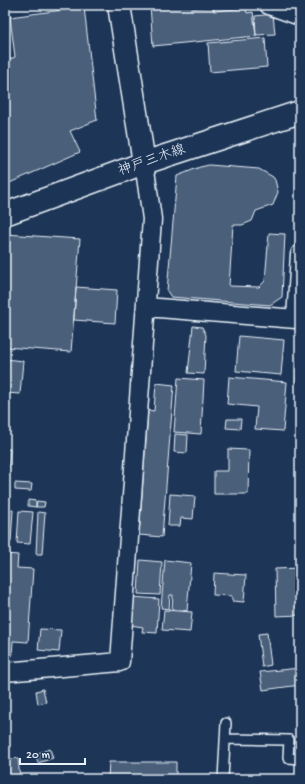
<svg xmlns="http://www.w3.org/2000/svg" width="305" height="784" viewBox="0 0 305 784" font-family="'Gochi Hand','Klee One',sans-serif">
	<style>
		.building { fill: #495e7a; stroke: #e8f1f8 }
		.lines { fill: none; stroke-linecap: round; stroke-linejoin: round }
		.service-casing { stroke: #e8f1f8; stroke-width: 12 }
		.minor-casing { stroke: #e8f1f8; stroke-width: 21 }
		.tertiary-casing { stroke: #e8f1f8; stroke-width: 25 }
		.primary-casing { stroke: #e8f1f8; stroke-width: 25 }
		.service { stroke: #1d3557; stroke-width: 9 }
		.minor { stroke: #1d3557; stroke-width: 18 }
		.tertiary { stroke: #1d3557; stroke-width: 22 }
		.primary { stroke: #1d3557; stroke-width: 22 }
		.labels { text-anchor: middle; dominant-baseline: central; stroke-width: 3.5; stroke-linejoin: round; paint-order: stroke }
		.street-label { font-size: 14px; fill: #e8f1f8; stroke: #1d3557 }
	</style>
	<rect width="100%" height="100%" fill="#1d3557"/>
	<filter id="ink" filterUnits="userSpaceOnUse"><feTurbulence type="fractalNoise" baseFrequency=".025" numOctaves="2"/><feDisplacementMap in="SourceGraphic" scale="8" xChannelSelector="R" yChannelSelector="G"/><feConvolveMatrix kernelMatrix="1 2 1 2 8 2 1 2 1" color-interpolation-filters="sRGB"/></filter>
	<g filter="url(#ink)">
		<path class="building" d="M150 5H193V8L213 6 214 11 246 8 247 13 253 12 256 36 153 46Z
			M84 7 97 120 70 131 80 152 5 185V61L15 57 10 17Z
			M273 14 275 34 256 35 255 16Z
			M265 38 267 67 210 72 208 43Z
			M209 165 259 169 273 177 275 180 278 192 273 205 256 211 252 221 242 225H233L229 286 259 287 265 281 269 233 285 234 282 297 270 305 171 297 167 291 177 176 200 167Z
			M5 234 80 239 71 352 5 347Z
			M76 287 117 290 115 323 74 320Z
			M193 326 202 327 206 335 204 374 188 373Z
			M300 334V382H296Z
			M239 336 284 340 281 375 236 371Z
			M5 347H8L7 359H5Z
			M5 359 23 361 20 394 5 393Z
			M229 377 287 382 283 431 255 429 257 407 227 404Z
			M178 378 204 380 201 434 174 432Z
			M156 383 174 385 162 537 139 535 148 410 154 411Z
			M227 419H241L240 429 226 428Z
			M175 434 188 435 187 453 174 452Z
			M5 449H10L5 512Z
			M228 449 249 450 248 494H214V471H228Z
			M15 483 32 484 31 491 15 490Z
			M170 494 195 496 193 519 181 518 180 526H168Z
			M28 500 36 501V507L28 506Z
			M37 501 45 502 44 507H36Z
			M6 510H13L11 542H5Z
			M19 511 33 512 30 544 17 543Z
			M38 512 45 513 42 554H36Z
			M5 554 18 555 17 568 33 569 28 642 13 641 12 656H5Z
			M140 560 162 562 160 595 138 594Z
			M165 560 191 563 187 611 172 609 173 595H170L169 609 161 608Z
			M300 568V615L276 616 275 569Z
			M214 573 246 575 244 602 232 601V596L213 595Z
			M132 597 159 599 157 633 142 632 143 627 130 625Z
			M164 610 192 612 190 632 162 630Z
			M40 629 61 630 59 652 38 650Z
			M267 633 271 665 262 667 258 634Z
			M300 668V685L263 690 260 672Z
			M43 689 46 702 38 704 36 691Z
			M50 749 53 758 38 763 35 754Z
			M18 758 20 779H9L7 760Z
			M109 762H176V779H108Z"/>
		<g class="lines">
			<g class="service-casing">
				<path id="service" d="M225 739 289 740 288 758 300 759
					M223 779 226 723"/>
			</g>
			<g class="minor-casing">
				<path id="minor" d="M269 5 300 16
					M146 307 296 319 300 254
					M5 672 120 662 152 219 144 163"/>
			</g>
			<g class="tertiary-casing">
				<path id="tertiary" d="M119 5 144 163"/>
			</g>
			<g class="primary-casing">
				<path id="primary" d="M5 214 144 163 300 112"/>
			</g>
			<use href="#service" class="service"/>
			<use href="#minor" class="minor"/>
			<use href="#tertiary" class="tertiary"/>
			<use href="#primary" class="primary"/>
		</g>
	</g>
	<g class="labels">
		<g class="street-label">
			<text transform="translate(152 161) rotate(-19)">神戸三木線</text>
		</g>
	</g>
	<rect width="305" height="784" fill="none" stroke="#1d3557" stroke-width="20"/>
	<rect x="10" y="10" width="285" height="764" fill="none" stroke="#e8f1f8" stroke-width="1.5" filter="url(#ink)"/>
	<path d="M20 758v6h65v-6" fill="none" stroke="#e8f1f8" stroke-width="2"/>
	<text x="26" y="758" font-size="12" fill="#e8f1f8" stroke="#1d3557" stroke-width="3" paint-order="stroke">20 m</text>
</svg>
